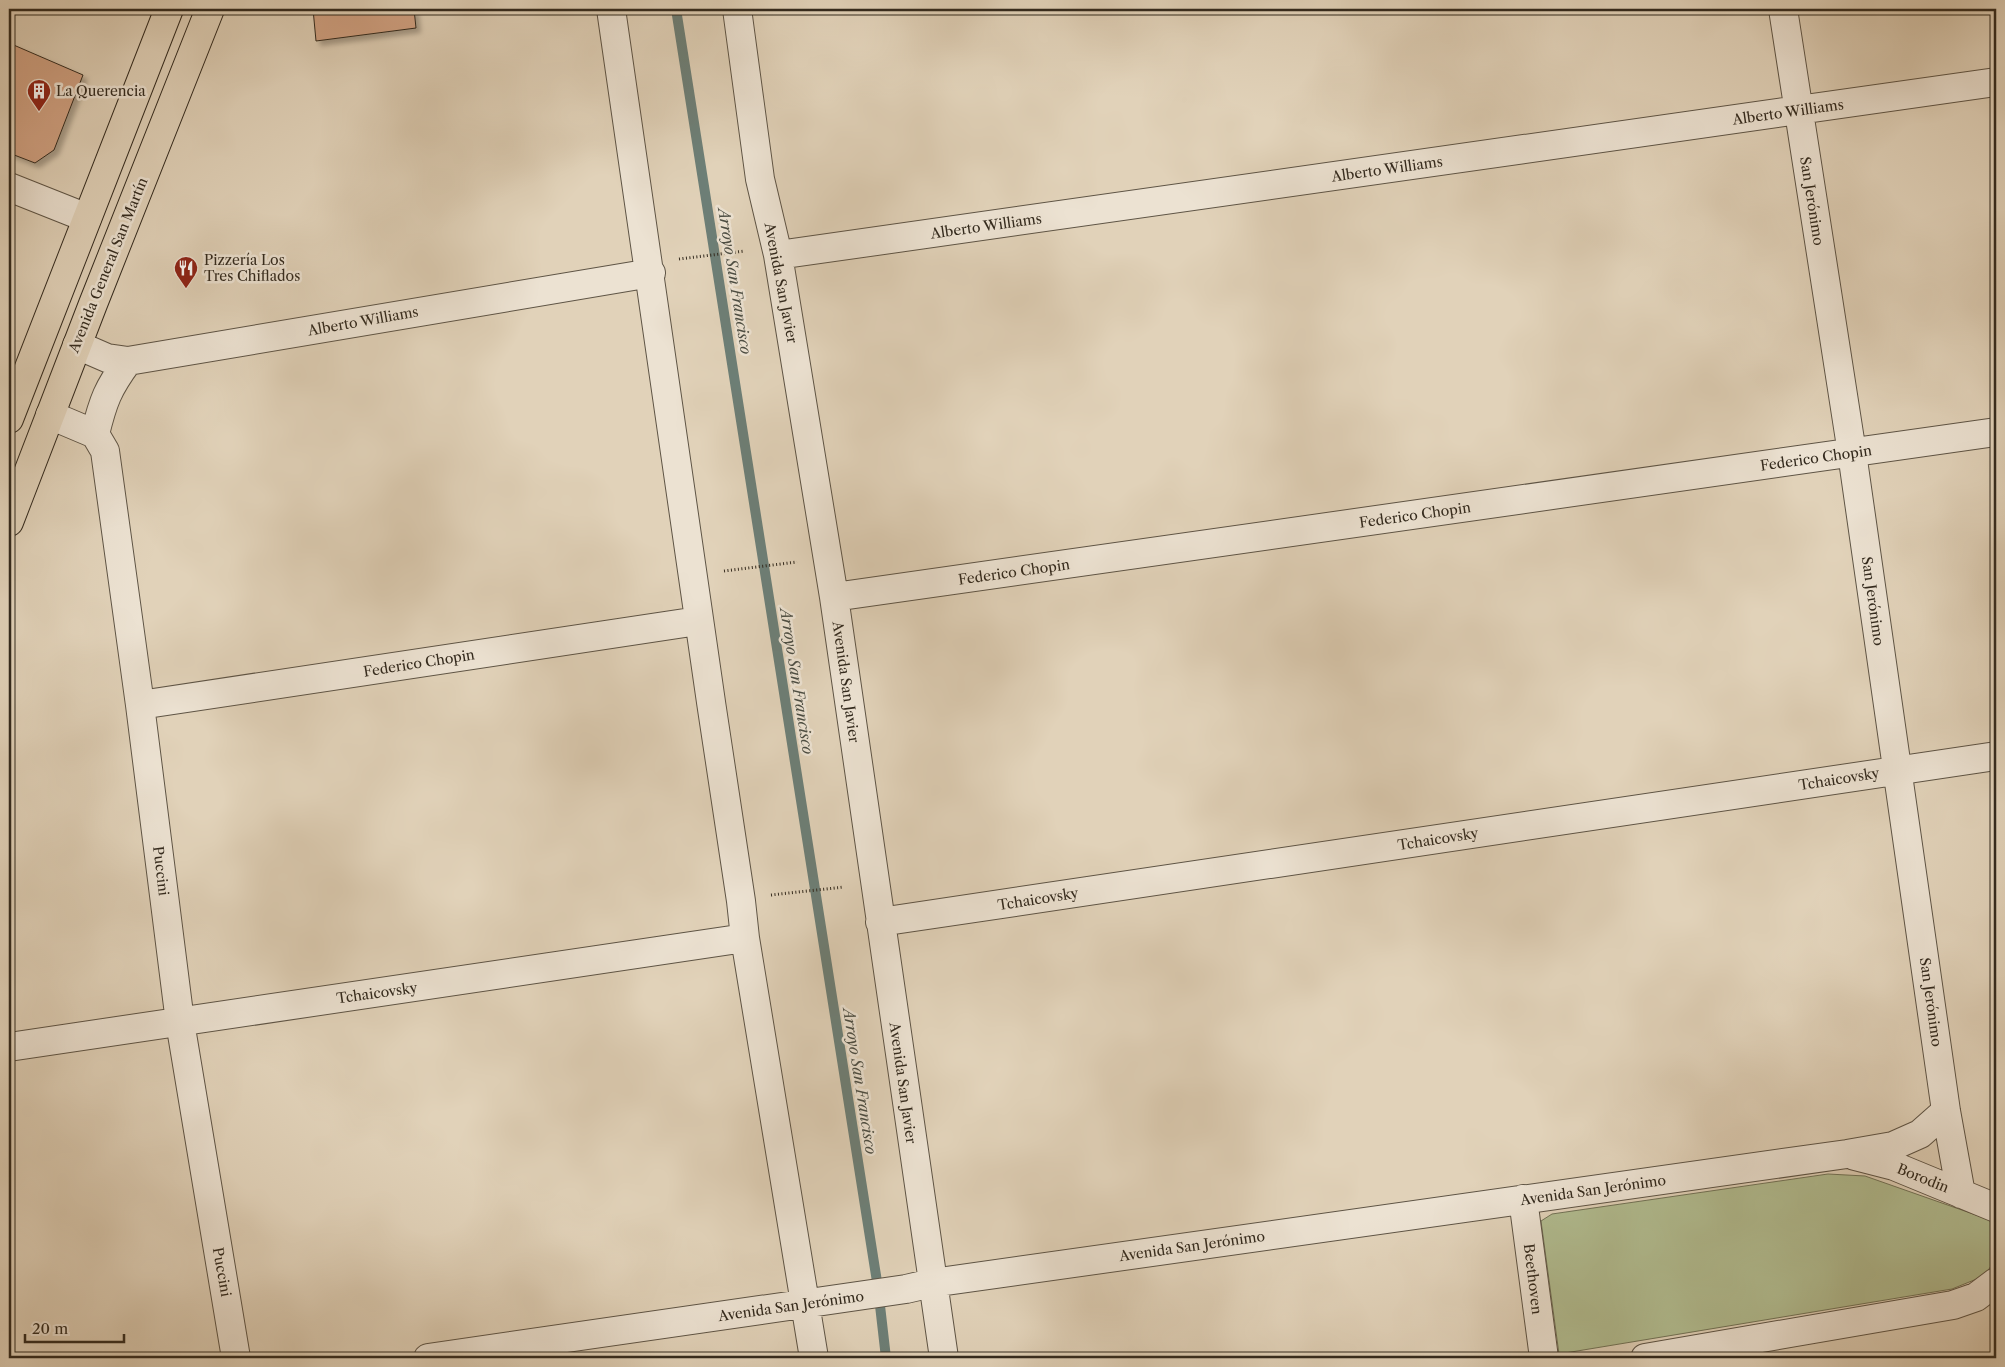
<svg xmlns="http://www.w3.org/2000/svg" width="2005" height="1367" viewBox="0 0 2005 1367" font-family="'Libre Caslon Text',serif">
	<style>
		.green { fill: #b1bc90; stroke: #727357 }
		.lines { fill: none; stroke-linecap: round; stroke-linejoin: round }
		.stream { stroke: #6d7f77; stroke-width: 10 }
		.building { fill: #d1a283; stroke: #332a1e; filter: url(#shadow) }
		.minor-casing { stroke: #5e5445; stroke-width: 30 }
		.major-casing { stroke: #332a1e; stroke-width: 30 }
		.path { stroke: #332a1e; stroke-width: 3; stroke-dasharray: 1 2.5; stroke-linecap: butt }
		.minor { stroke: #ece2d2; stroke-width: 28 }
		.major { stroke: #e1d2b9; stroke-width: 28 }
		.labels { text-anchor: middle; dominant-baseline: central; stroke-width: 5; stroke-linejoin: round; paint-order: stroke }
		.poi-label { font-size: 14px; fill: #332a1e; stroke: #ece2d2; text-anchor: start }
		.street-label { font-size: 14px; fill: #332a1e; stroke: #ece2d2 }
		.water-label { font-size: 15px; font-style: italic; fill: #4b4d43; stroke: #ece2d2 }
	</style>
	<defs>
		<filter id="shadow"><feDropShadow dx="4.5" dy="4.5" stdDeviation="2.5" flood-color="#0004"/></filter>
	</defs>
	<rect width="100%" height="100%" fill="#e1d2b9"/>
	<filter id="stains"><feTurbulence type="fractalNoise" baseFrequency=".004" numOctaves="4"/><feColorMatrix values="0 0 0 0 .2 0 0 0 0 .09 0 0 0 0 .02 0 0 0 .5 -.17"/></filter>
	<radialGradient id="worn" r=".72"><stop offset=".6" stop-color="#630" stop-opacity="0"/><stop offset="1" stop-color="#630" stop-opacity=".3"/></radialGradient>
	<path class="green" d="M1828 1174 1865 1176 1996 1222V1259L1984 1276 1952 1289 1559 1354 1541 1221 1552 1214Z"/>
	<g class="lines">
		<path class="stream" d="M676 9 878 1288 886 1358"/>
	</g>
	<path class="building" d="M313 9H414L416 28 316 41Z
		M9 43 83 75 54 150 35 163 9 153Z"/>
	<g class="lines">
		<g class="minor-casing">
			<path id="minor" d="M611 9C655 306 695 604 741 901L745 938 814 1358
				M737 9 760 179 778 255 834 597 944 1358
				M1783 9 1852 453 1946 1111 1961 1194
				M9 187 87 218
				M778 255 1996 82
				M77 345 107 358 128 361 651 273
				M50 415 95 434 105 451 140 705 180 1022 236 1358
				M95 434C103 401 108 388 128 361
				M834 597 1996 432
				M140 705 698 621
				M880 922 1996 756
				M9 1047 745 938
				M1855 1156 1894 1166 1996 1208
				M1523 1199 1544 1358
				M428 1358 906 1289 932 1283 1847 1154 1893 1146 1920 1134 1946 1111
				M1645 1358 1953 1305 1976 1297 1996 1282"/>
		</g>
		<g class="major-casing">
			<path id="major" d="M9 419 169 9
				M9 522 93 304 210 9"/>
		</g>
		<path class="path" d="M679 259 745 251
			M724 571 797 562
			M771 895 844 887"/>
		<use href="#minor" class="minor"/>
		<use href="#major" class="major"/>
	</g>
	<defs>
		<g id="building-pin" transform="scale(1.25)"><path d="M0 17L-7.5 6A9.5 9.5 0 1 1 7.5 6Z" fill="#8f2418" stroke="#ece2d2"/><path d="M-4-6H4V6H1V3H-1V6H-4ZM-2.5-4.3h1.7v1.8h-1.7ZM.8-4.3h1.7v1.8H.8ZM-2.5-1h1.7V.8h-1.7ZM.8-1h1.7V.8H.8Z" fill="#fff"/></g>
		<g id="restaurant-pin" transform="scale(1.25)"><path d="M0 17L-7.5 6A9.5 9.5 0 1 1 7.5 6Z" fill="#8f2418" stroke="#ece2d2"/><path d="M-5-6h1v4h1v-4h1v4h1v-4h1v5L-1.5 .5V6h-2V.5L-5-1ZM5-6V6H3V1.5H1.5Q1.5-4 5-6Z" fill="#fff"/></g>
	</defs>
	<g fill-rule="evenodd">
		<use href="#building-pin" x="39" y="91"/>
		<use href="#restaurant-pin" x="186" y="268"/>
	</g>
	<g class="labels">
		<g class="poi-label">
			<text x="56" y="91">La Querencia</text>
			<text x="204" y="260">Pizzería Los<tspan x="204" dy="16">Tres Chiflados</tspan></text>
		</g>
		<g class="street-label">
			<text transform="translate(1788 112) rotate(-8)">Alberto Williams</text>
			<text transform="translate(1387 169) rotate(-8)">Alberto Williams</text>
			<text transform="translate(1812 201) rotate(81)">San Jerónimo</text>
			<text transform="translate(986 226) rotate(-8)">Alberto Williams</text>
			<text transform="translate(108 265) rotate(-68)">Avenida General San Martín</text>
			<text transform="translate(781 283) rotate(79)">Avenida San Javier</text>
			<text transform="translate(363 321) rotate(-10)">Alberto Williams</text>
			<text transform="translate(1816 458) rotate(-8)">Federico Chopin</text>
			<text transform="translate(1415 515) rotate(-8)">Federico Chopin</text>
			<text transform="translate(1014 572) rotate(-8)">Federico Chopin</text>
			<text transform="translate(1873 601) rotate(82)">San Jerónimo</text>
			<text transform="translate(419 663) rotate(-9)">Federico Chopin</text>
			<text transform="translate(846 682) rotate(82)">Avenida San Javier</text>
			<text transform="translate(1839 779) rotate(-9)">Tchaicovsky</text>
			<text transform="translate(1438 839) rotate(-9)">Tchaicovsky</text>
			<text transform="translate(161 871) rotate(83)">Puccini</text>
			<text transform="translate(1038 899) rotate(-9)">Tchaicovsky</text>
			<text transform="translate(377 993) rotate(-8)">Tchaicovsky</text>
			<text transform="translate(1931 1002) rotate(82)">San Jerónimo</text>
			<text transform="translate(903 1083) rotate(82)">Avenida San Javier</text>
			<text transform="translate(1923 1178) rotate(22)">Borodin</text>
			<text transform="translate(1593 1190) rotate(-8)">Avenida San Jerónimo</text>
			<text transform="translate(1192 1246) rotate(-8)">Avenida San Jerónimo</text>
			<text transform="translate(222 1272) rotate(80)">Puccini</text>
			<text transform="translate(1533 1279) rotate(83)">Beethoven</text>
			<text transform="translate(791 1306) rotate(-8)">Avenida San Jerónimo</text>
		</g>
		<g class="water-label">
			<text transform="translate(735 281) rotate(81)">Arroyo San Francisco</text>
			<text transform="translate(797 681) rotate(81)">Arroyo San Francisco</text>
			<text transform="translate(860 1081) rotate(81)">Arroyo San Francisco</text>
		</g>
	</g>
	<rect width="2005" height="1367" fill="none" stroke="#e1d2b9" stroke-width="30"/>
	<rect x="10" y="10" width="1985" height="1347" fill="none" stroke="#332a1e" stroke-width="2.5"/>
	<rect x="15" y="15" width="1975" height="1337" fill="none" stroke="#332a1e"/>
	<path d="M25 1334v8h99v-8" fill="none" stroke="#332a1e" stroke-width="2.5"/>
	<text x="32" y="1334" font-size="15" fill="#332a1e" stroke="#ece2d2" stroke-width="4" paint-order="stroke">20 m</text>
	<rect width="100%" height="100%" filter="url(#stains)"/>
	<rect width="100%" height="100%" fill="url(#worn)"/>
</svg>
